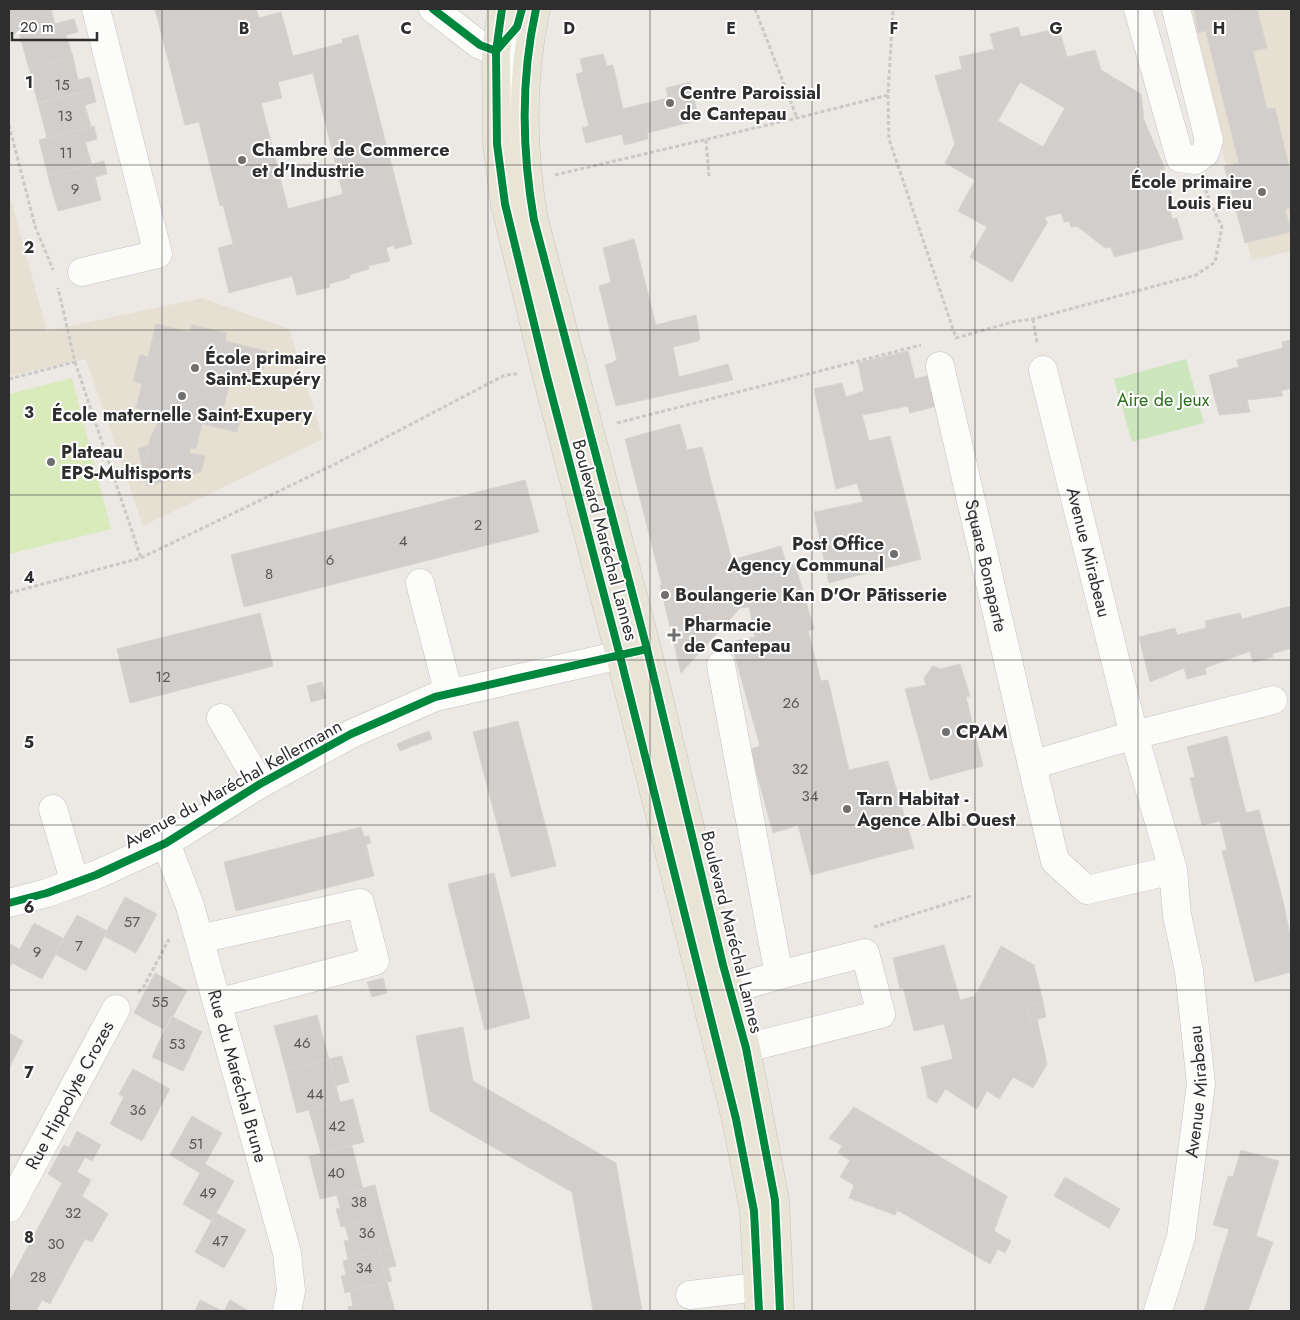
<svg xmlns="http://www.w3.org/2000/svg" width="1300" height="1320" viewBox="0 0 1300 1320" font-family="Jost,sans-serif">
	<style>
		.education { fill: #e6e0d3 }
		.green { fill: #cee6be }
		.pitch { fill: #d9eabb }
		.building { fill: #d1cecb; stroke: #d7d4d0; fill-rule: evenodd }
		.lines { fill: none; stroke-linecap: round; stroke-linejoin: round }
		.minor-casing { stroke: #c5c4c5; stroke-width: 29 }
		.major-casing { stroke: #c6c5c4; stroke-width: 29 }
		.path { stroke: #c9c9c8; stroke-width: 3; stroke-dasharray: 4 2.5; stroke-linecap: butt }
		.minor { stroke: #fcfcfb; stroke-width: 28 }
		.major { stroke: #e8e4d6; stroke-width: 28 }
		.cycleway-casing { stroke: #fff; stroke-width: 11 }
		.cycleway { stroke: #00873e; stroke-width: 8 }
		.grid { fill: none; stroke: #2e2e2e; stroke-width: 1; stroke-opacity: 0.55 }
		.poi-dot { fill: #706f6e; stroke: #fff; stroke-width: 2 }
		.labels { text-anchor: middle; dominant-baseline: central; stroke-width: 4; stroke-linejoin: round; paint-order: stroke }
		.number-label { font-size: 15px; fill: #585857 }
		.poi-label { font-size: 18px; font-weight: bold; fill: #2e2e2e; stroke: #fff; text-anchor: start }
		.park-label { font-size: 18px; fill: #2c6e1b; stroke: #fff }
		.street-label { font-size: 18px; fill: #2e2e2e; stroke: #fff }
		.grid-label { font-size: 16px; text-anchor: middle; font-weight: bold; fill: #2e2e2e; stroke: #fff; stroke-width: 4; stroke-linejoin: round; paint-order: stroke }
	</style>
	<rect width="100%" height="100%" fill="#ece8e4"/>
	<path class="education" d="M1190 9H1291V251L1252 260 1218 134Z
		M9 193 47 331 202 298 289 329 323 439 143 526 86 359 9 376Z"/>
	<path class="green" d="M1186 359 1204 423 1132 442 1114 379Z"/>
	<path class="pitch" d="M72 378 111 529 9 554V394Z"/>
	<path class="building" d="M9 9H51L55 24 11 35 9 26Z
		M155 9H256L259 18 281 12 293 56 343 43 342 39 358 35 412 244 395 249 394 245 386 248 390 261 368 266 369 269 349 275 350 278 329 284 330 287 297 295 292 276 229 293 218 248 233 244 223 205 220 206 199 122 185 125ZM313 73 343 194 288 209 261 103 282 98 278 82Z
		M1194 9H1239L1222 27 1198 33Z
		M1239 9H1257L1267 48 1253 51 1267 109 1275 108 1289 167 1291 166V208L1285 209 1291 232 1245 243 1224 166 1239 163 1206 32 1222 27Z
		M74 19 78 32 66 35 73 57 29 68 19 33Z
		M1018 27 1021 37 1059 28 1067 57 1095 50 1101 70 1141 94 1144 120 1165 169 1160 170 1164 186 1169 185 1174 202 1168 203 1172 219 1177 218 1183 239 1114 257 1111 247 1105 248 1077 226 1071 227 1069 221 1064 222 1061 213 1045 217 1047 223 1012 282 970 257 987 227 958 211 975 180 945 163 955 144 935 76 962 69 959 57 994 49 990 34ZM1020 82 1065 108 1043 147 1038 144 1034 149 995 126Z
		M603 54 607 66 613 65 623 109 668 98 666 88 690 82 699 120 647 133 648 139 624 145 622 134 586 143 582 128 589 126 576 74 583 72 580 59Z
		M73 57 78 80 90 77 93 89 38 104 29 68Z
		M93 89 96 102 85 105 91 127 47 138 38 103Z
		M998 121 1038 144 1034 149 995 126Z
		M94 126 97 139 85 142 92 165 48 176 39 140Z
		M104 161 107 174 95 177 101 200 58 211 48 176Z
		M634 239 656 325 696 315 700 339 698 341 673 347 679 377 728 364 733 380 616 406 605 365 614 362V361L617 360 599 286 611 282 603 248Z
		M156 324 190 332 192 325 227 333 225 341 267 351 259 385 231 378 223 409 242 413 237 432 202 424 196 449 191 448 189 453 205 456 201 472 147 486 145 463 150 438 162 415 136 408 142 384 133 381 140 355 148 357Z
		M1291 340V388L1281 391 1283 396 1247 400 1250 412 1219 415 1209 375 1239 367 1237 360 1283 348 1282 342Z
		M908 351 915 379 930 375 937 406 910 413 908 406 862 415 869 441 890 436 921 559 829 583 814 512 863 502 857 483 836 489 814 389 842 383 846 397 864 391 858 363Z
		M680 424 687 450 702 447 738 583 735 585 740 608 681 673 660 585H662L625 439Z
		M149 445 145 463 147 486 138 449Z
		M525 480 539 532 244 607 231 555Z
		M781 546 787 566 795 564 814 629 808 631 821 681 828 680 849 770 888 761 914 848 811 875 798 825 773 833 750 749 760 746 731 642 755 637 749 607 740 608 735 585 738 583 732 560Z
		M1291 606V648L1272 654 1273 657 1253 662 1250 651 1205 668 1206 674 1187 679 1184 668 1150 682 1139 637 1175 628 1177 635 1206 628 1205 621 1240 613 1242 619Z
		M260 613 273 666 130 703 117 649Z
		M960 664 970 696 966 697 983 766 930 780 905 689 926 685 924 678 933 666 941 669Z
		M322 682 326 698 311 702 307 686Z
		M518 721 556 866 511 877 473 732Z
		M429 731 432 739 415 745 413 737Z
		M1227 736 1246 813 1259 810 1283 901 1291 940V972L1255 982 1222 851 1227 850 1220 821 1202 825 1190 778 1195 777 1187 747Z
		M413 737 415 745 400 751 397 744Z
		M361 827 364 837 369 836 371 843 366 844 374 876 236 911 224 862Z
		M494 873 530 1018 485 1030 448 884Z
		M125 897 157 914 136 953 104 936Z
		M77 915 107 931 86 971 55 954Z
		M34 923 64 939 42 979 12 963Z
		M9 943 19 949 9 969Z
		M944 945 960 1000 975 996 1001 946 1034 965 1043 1002 1028 1006 1031 1021 1037 1019 1047 1064 1033 1088 1013 1077 999 1099 987 1091 977 1109 945 1089 937 1103 928 1098 921 1067 953 1059 944 1024 914 1031 903 987 900 989 893 958Z
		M155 973 187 991 165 1030 134 1013Z
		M383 978 387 993 372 997 367 982Z
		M1043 1002 1046 1017 1031 1021 1028 1006Z
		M317 1015 329 1059 286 1070 274 1026Z
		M171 1016 202 1032 183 1071 152 1057Z
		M463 1027 473 1081 616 1163 642 1311H593L572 1192 430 1111 416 1036Z
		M9 1033 23 1041 9 1068Z
		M342 1056 349 1082 336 1086 329 1059Z
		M329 1059 340 1102 297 1113 286 1070Z
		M133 1069 170 1089 142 1141 110 1124 124 1097 119 1094Z
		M353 1099 364 1142 321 1153 309 1110Z
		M854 1107 1007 1196 994 1231 1011 1241 1005 1253 998 1249 990 1264 897 1210 895 1215 849 1198 854 1185 840 1177 850 1160 838 1153 842 1146 829 1138Z
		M192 1116 222 1133 200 1173 170 1155Z
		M77 1131 101 1145 92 1161 85 1157 77 1172 91 1180 82 1196 48 1174 64 1145 69 1148Z
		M352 1146 363 1189 320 1199 309 1156Z
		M1241 1150 1279 1161 1256 1236 1273 1242 1248 1311H1204L1229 1229 1213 1225 1228 1176 1233 1177Z
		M205 1164 234 1181 212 1221 183 1204Z
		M1065 1177 1120 1209 1109 1228 1054 1196Z
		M62 1183 101 1209 85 1239 44 1217Z
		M375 1185 383 1217 341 1227 336 1209 340 1208 337 1195Z
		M101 1209 108 1214 92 1242 85 1239Z
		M216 1213 246 1230 224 1268 195 1252Z
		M44 1217 85 1239 67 1272 26 1250Z
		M383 1217 391 1248 348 1259 344 1241 349 1240 345 1226Z
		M391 1248 396 1266 388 1268 392 1281 387 1282 379 1251Z
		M26 1250 67 1272 50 1304 9 1283Z
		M379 1251 387 1282 345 1293 341 1276 346 1275 343 1261Z
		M387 1282 395 1311H349L348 1307 353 1306 350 1291Z
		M9 1283 42 1300 36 1311H9Z
		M200 1300 222 1311H195Z
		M230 1300 249 1311H224Z"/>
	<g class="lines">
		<g class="minor-casing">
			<g id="minor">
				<path d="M433 9 480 45 496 51 512 33"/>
				<path d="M508 9 517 27 511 64 510 125 522 165"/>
				<path d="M1138 9 1180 158 1195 160 1205 153 1209 140 1176 9"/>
				<path d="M82 272 158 254 96 9"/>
				<path id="s1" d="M940 366 1032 765"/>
				<path id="s2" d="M1043 370 1134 735 1273 700"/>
				<path d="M420 583 449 694"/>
				<path d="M721 665 779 975 729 990"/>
				<path d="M221 718 260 784"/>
				<path d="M53 809 75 883"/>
				<path id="s3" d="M166 843 190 906 287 1253 291 1291 287 1311"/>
				<path d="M9 903 47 893 96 875 166 843 260 784 351 734 435 697 643 650"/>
				<path d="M200 939 360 903 375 961 217 1003"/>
				<path d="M746 1048 881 1014 865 953 779 975"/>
				<path id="s4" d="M9 1208 116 1009"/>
				<path d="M690 1295 758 1287"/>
				<path id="s5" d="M1158 1311 1181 1237 1201 1084 1189 971 1177 915 1173 870 1134 735 1032 765 1055 861 1087 890 1173 870"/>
			</g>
		</g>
		<g class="major-casing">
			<path id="major" d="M502 9 496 51 497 144 505 204 546 373 620 656 736 1119 754 1211 759 1311
				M536 9C521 77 522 151 534 220L647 649 723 965 746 1048 775 1200 780 1311"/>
		</g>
		<path class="path" d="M755 9 797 118
			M888 95 889 139 956 338 1012 322 1033 319 1196 275 1215 262 1222 227 1210 202 1204 185
			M9 125 35 226 53 270
			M706 140 709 176
			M555 175 797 118 888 95 893 9
			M1033 319 1037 343
			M75 362 141 558
			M9 379 75 362 58 288
			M617 423 921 345
			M9 593 141 558 335 464 505 375 517 374
			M874 927 971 896
			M138 992 143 988 169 939"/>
		<use href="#minor" class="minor"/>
		<use href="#major" class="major"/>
		<g class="cycleway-casing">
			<path id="cycleway" d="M433 9 480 45 496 51 517 27 522 9
				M502 9 496 51 497 144 505 204 546 373 620 656 736 1119 754 1211 759 1311
				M536 9C521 77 522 151 534 220L647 649 723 965 746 1048 775 1200 780 1311
				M9 903 47 893 96 875 166 843 260 784 351 734 435 697 647 649"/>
		</g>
		<use href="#cycleway" class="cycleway"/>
	</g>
	<path class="grid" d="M162 9V1311M325 9V1311M488 9V1311M650 9V1311M812 9V1311M975 9V1311M1138 9V1311M9 165H1291M9 330H1291M9 495H1291M9 660H1291M9 825H1291M9 990H1291M9 1155H1291"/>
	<g class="poi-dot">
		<circle cx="670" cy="103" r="5"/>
		<circle cx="242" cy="160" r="5"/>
		<circle cx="1262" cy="192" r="5"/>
		<circle cx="195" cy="368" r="5"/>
		<circle cx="182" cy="396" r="5"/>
		<circle cx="51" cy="462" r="5"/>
		<circle cx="894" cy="554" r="5"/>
		<circle cx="665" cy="595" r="5"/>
		<path d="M671.5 627.5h5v5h5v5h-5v5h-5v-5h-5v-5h5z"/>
		<circle cx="946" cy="732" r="5"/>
		<circle cx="847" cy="809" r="5"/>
	</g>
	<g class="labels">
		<g class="number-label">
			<text x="62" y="85">15</text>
			<text x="65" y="116">13</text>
			<text x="66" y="153">11</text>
			<text x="75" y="189">9</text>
			<text x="478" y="525">2</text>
			<text x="403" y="541">4</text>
			<text x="330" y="560">6</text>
			<text x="269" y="574">8</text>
			<text x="163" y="677">12</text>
			<text x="791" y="703">26</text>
			<text x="800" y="769">32</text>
			<text x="810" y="796">34</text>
			<text x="132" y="922">57</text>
			<text x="79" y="946">7</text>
			<text x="37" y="952">9</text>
			<text x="160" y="1002">55</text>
			<text x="302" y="1043">46</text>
			<text x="177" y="1044">53</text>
			<text x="315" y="1094">44</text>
			<text x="138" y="1110">36</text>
			<text x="337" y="1126">42</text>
			<text x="196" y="1144">51</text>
			<text x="336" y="1173">40</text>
			<text x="208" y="1193">49</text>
			<text x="359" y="1202">38</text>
			<text x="73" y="1213">32</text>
			<text x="367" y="1233">36</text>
			<text x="220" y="1241">47</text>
			<text x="56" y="1244">30</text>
			<text x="364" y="1268">34</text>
			<text x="38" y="1277">28</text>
		</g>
		<g class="poi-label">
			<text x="680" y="93">Centre Paroissial<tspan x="680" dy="21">de Cantepau</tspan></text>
			<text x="252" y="150">Chambre de Commerce<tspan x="252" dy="21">et d'Industrie</tspan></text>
			<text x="1252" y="182" text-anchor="end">École primaire<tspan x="1252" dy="21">Louis Fieu</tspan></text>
			<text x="205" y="358">École primaire<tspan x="205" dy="21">Saint-Exupéry</tspan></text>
			<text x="182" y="415" text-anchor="middle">École maternelle Saint-Exupery</text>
			<text x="61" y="452">Plateau<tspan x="61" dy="21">EPS-Multisports</tspan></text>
			<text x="884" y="544" text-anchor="end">Post Office<tspan x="884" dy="21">Agency Communal</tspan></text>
			<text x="675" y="595">Boulangerie Kan D'Or Pātisserie</text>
			<text x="684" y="625">Pharmacie<tspan x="684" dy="21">de Cantepau</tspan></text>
			<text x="956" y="732">CPAM</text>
			<text x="857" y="799">Tarn Habitat -<tspan x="857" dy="21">Agence Albi Ouest</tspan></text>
		</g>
		<g class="park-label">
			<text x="1163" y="400">Aire de Jeux</text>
		</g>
		<g class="street-label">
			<text transform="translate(605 540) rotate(75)">Boulevard Maréchal Lannes</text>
			<text stroke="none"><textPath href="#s2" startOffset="188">Avenue Mirabeau</textPath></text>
			<text stroke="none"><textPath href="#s1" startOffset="205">Square Bonaparte</textPath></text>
			<text transform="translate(233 784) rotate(-29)">Avenue du Maréchal Kellermann</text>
			<text transform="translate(732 932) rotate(76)">Boulevard Maréchal Lannes</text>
			<text stroke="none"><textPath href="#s3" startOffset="244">Rue du Maréchal Brune</textPath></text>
			<text stroke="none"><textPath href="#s5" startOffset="224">Avenue Mirabeau</textPath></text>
			<text stroke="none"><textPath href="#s4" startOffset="128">Rue Hippolyte Crozes</textPath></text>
		</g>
	</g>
	<g class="grid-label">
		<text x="244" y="34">B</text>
		<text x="406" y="34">C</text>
		<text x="569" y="34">D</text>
		<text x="731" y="34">E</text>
		<text x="894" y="34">F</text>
		<text x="1056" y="34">G</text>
		<text x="1219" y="34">H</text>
		<text x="29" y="88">1</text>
		<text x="29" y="253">2</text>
		<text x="29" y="418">3</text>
		<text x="29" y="583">4</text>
		<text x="29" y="748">5</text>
		<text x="29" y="913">6</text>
		<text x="29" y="1078">7</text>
		<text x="29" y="1243">8</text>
	</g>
	<rect width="1300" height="1320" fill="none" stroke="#2e2e2e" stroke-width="20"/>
	<path d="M12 32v8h85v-8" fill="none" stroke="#2e2e2e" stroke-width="2.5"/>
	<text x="20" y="32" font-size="15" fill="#2e2e2e" stroke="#ffffff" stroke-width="4" paint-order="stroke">20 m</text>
</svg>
